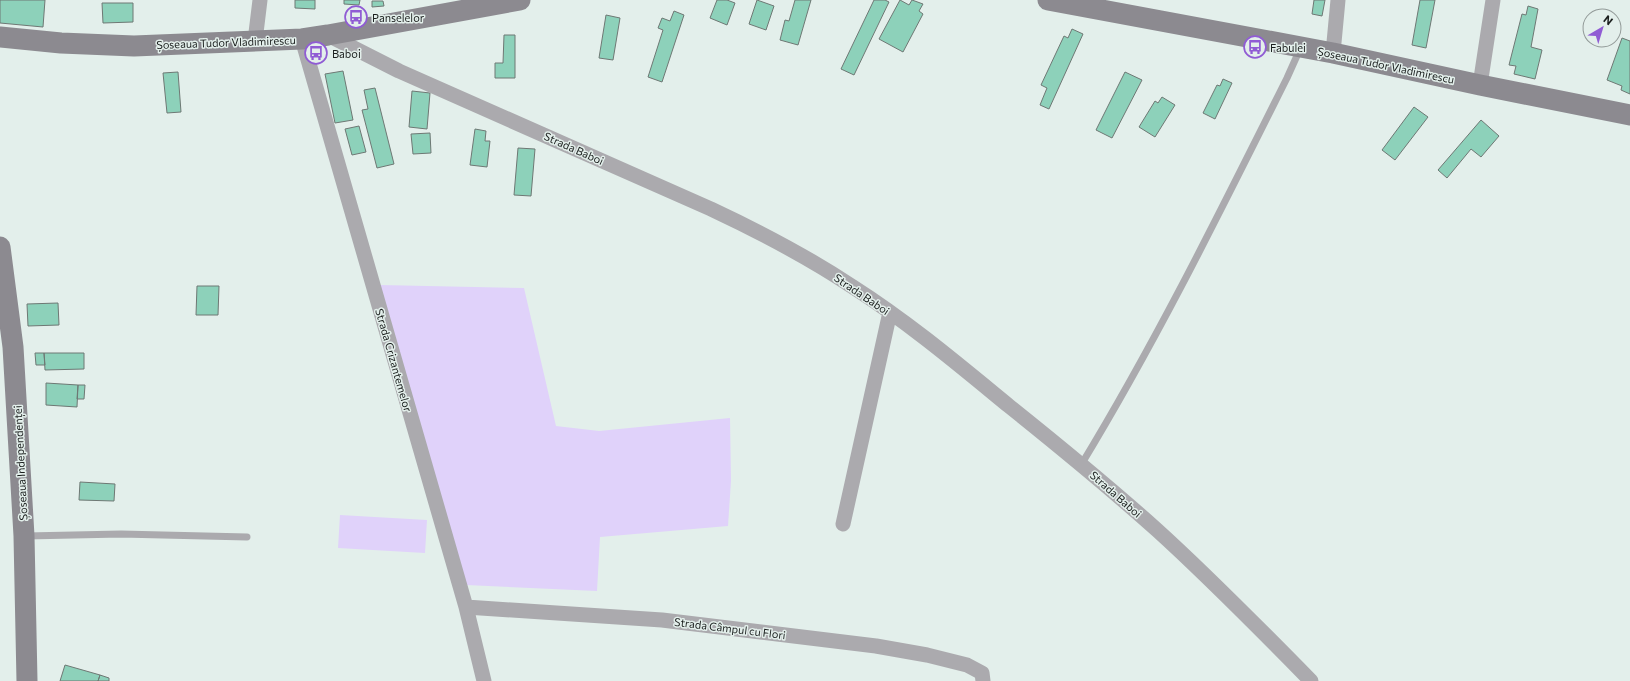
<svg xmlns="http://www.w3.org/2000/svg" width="1630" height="681" viewBox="0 0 1630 681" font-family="Commissioner,sans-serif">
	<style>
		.green { fill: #e0d2fa }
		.building { fill: #8dd1ba; stroke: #6e7874 }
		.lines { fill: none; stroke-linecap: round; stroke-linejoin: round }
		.lane { stroke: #abaaae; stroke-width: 7 }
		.street { stroke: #abaaae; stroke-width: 15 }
		.secondary { stroke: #8c8a90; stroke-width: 21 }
		.labels { text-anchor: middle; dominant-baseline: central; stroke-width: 3; stroke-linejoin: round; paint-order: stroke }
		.poi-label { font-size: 11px; fill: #1a1e1d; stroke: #e3efeb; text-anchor: start }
		.street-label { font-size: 11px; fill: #1a1e1d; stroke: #e3efeb }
	</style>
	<rect width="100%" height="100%" fill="#e3efeb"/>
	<path class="green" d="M380 285 524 288 556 426 599 431 730 418 731 481 728 526 600 537 597 591 466 585Z
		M340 515 427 520 425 553 338 548Z"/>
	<path class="building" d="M0 0H45L43 27 0 23Z
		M295 0H315V9L295 8Z
		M344 0H360L359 5 344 4Z
		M717 0H727L735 3 727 25 710 18Z
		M757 0 774 6 766 30 749 24Z
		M795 0H811L798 45 780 40 785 20 789 21Z
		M874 0H885L889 2 854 75 841 69Z
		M900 0 909 5 912 0 923 4 919 11 923 14 903 52 879 39Z
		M1314 0H1325L1322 16 1312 14Z
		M1420 0H1435L1426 48 1412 45Z
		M372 1H383L384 6 372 7Z
		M102 3H133V22L103 23Z
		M1528 6 1538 9 1531 47 1542 50 1535 79 1514 74 1516 66 1509 65 1522 14 1526 15Z
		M674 11 684 15 662 82 648 77 663 30 658 28 662 18 670 21Z
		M606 15 620 18 613 60 599 58Z
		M1072 29 1083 34 1049 109 1040 105 1047 88 1041 85 1064 36 1068 38Z
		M504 35H515V78H495V63H503Z
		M1622 38 1630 41V94L1621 90 1622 86 1607 80Z
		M343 71 353 120 335 123 325 74Z
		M178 72 181 112 167 113 163 73Z
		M1125 72 1142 80 1112 138 1096 130Z
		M1223 79 1232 83 1215 119 1203 113 1217 85 1220 86Z
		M375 88 394 164 377 168 362 110 368 109 364 90Z
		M412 91 430 93 427 129 409 127Z
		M1162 97 1175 105 1155 137 1139 127 1155 101 1158 103Z
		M1414 107 1428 117 1395 160 1382 150Z
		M1481 120 1499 136 1481 157 1471 149 1447 178 1438 170Z
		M359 126 366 152 352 155 345 129Z
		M475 129 486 131 485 141H490L487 167 470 165Z
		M430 133 431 153 413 154 411 134Z
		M518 148 535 149 531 196 514 195Z
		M197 286H219L218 315H196Z
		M58 303 59 325 28 326 27 304Z
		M35 353H44L45 365H36Z
		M44 353H84V369L45 370Z
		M46 383 78 385 77 407 46 405Z
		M78 385H85L84 399H77Z
		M80 482 115 484 114 501 79 500Z
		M65 665 100 675 98 681H60Z
		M100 675 109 678V681H98Z"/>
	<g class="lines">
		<path class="lane" d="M1081 465C1157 340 1222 208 1287 78L1300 49
			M26 536 121 534 247 537"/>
		<path class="street" d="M328 35 399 71 711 209C760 232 808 257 853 287 908 322 959 365 1009 406 1059 446 1109 487 1157 530 1210 578 1261 630 1311 681
			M302 39 466 607 484 681
			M255 41 260 0
			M1333 53 1338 0
			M1480 85 1493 0
			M843 524 890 312
			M466 607 662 620 876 646 927 655 967 665 982 673 983 681"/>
		<path class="secondary" d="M1048 0 1333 53 1480 85 1630 115
			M0 37 61 43 134 46 302 39 328 35 520 0
			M0 247 13 347 24 536 27 681"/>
	</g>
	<defs>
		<g id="bus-ring" transform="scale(1.15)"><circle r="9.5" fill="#e3efeb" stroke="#905cd4" stroke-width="1.5"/><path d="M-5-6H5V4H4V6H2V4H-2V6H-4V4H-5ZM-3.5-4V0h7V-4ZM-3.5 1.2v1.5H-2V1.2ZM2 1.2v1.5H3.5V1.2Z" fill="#905cd4"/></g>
	</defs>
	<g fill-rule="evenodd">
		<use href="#bus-ring" x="356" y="17"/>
		<use href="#bus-ring" x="1255" y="47"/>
		<use href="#bus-ring" x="316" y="53"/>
	</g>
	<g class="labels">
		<g class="poi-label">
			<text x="372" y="17">Panselelor</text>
			<text x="1270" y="47">Fabulei</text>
			<text x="332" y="53">Baboi</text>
		</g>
		<g class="street-label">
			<text transform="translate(226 42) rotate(-2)">Șoseaua Tudor Vladimirescu</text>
			<text transform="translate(1386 65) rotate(12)">Șoseaua Tudor Vladimirescu</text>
			<text transform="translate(574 148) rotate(24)">Strada Baboi</text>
			<text transform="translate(862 294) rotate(34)">Strada Baboi</text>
			<text transform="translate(394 360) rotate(74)">Strada Crizantemelor</text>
			<text transform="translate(20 463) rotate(-93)">Șoseaua Independenței</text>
			<text transform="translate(1116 494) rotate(41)">Strada Baboi</text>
			<text transform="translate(730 628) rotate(7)">Strada Câmpul cu Flori</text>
		</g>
	</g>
	<g transform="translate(1602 28) rotate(38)"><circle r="19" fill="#e3efeb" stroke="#939b99"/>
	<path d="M0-3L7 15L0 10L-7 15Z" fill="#905cd4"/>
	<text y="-6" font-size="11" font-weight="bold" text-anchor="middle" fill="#1a1e1d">N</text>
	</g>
</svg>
